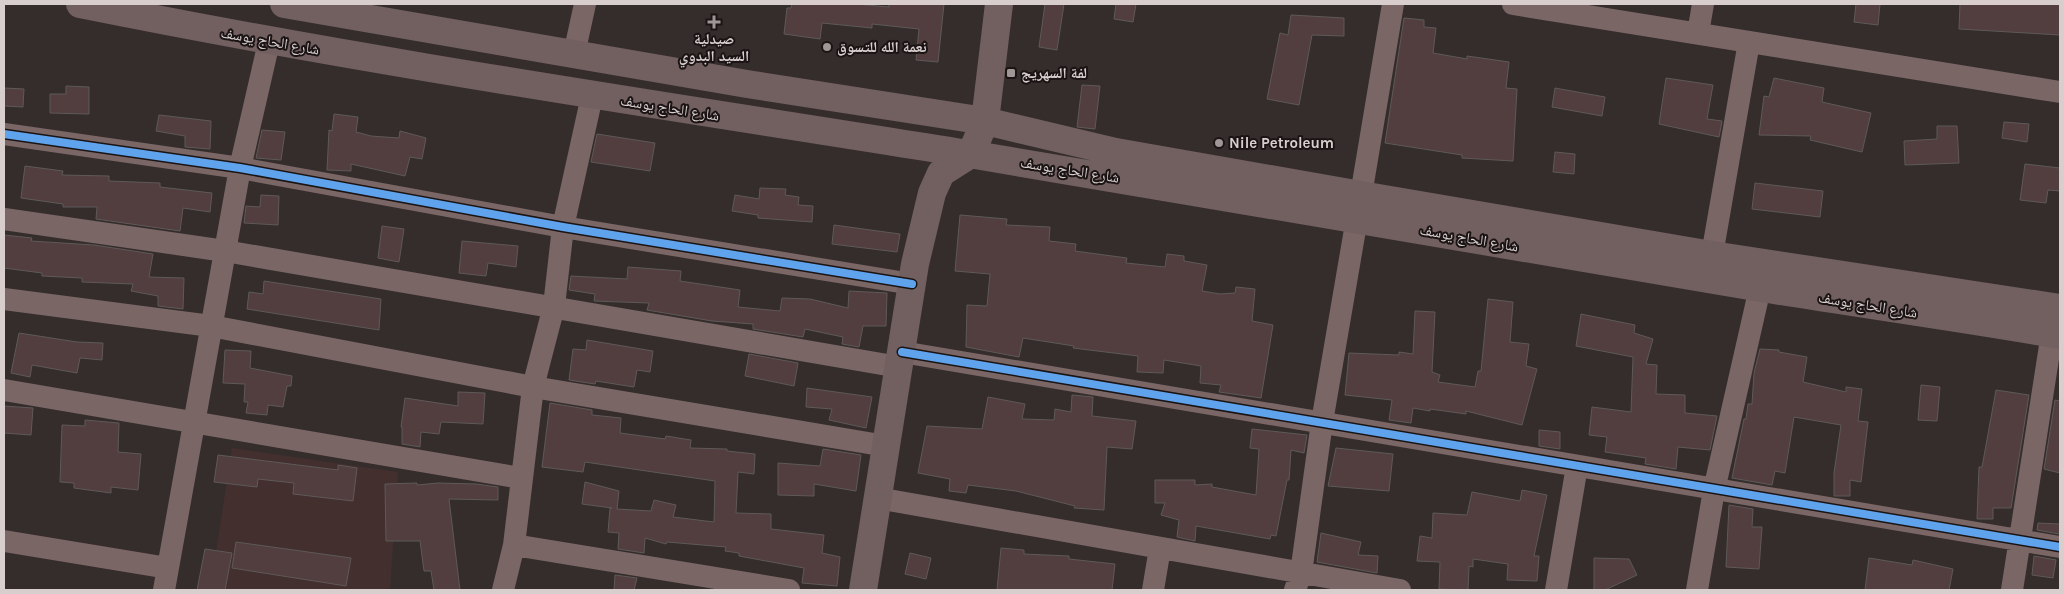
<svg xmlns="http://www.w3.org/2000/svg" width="2064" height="594" viewBox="0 0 2064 594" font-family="Karla,'Noto Naskh Arabic',sans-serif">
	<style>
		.built { fill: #422f2e }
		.building { fill: #523e3e; stroke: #5f5959 }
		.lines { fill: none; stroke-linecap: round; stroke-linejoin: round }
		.street { stroke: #7a6665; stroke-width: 22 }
		.secondary { stroke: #725f5f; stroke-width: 28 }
		.cycleway-casing { stroke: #1b1414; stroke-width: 11 }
		.cycleway { stroke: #60a3ed; stroke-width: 8 }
		.poi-dot { fill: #9f9695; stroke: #1b1414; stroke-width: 2 }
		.labels { text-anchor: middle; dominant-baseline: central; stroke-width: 4; stroke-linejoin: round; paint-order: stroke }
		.poi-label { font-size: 15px; font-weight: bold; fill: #d8cece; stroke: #1b1414; text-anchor: start }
		.street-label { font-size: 15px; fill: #d8cece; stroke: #1b1414 }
	</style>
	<rect width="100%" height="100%" fill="#342d2c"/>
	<path class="built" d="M232 448 398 472 390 590H210Z"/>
	<path class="building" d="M792 4H856L889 7V4H944L938 62 916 60 919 29 872 24V28L822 23 820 39 784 34 787 8H791Z
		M1045 4H1064L1057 50 1039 47Z
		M1116 4H1136L1133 22 1114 19Z
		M1856 4H1880L1878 25 1854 22Z
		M1960 4H2060V35L1959 29Z
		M1291 15 1344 18V36L1312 35 1299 105 1267 99 1280 33 1288 35Z
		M1404 18 1424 20V27L1436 28 1433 53 1467 59V56L1509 62 1506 88 1517 89 1513 161 1462 158V155L1385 143Z
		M1666 78 1713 85 1707 119 1722 121 1719 137 1659 124Z
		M1774 78 1824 88 1822 102 1871 113 1862 152 1810 140 1811 136 1759 135 1764 96 1769 97Z
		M1082 85 1100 86 1095 129 1077 127Z
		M66 86 89 87V114L50 113V94H66Z
		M4 88 24 89 23 107 4 106Z
		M1555 88 1605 97 1602 116 1552 107Z
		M334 114 358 117 356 132 371 136 399 138 400 131 426 138 422 159 410 157 405 176 351 164V171L327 170 329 130 332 131Z
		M159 115 211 121 210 149 185 147V136L156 131Z
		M2004 122 2029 124 2027 142 2002 138Z
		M1937 126H1957L1959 163 1905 165 1904 141 1937 139Z
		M262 130 285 132 281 160 256 158Z
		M597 134 655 143 650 171 591 162Z
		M1555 152 1575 154 1574 174 1553 172Z
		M2025 164 2060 168V191L2048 190 2046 203 2020 200Z
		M25 166 63 171 62 175 109 176V181L160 183V187L212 193 210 212 183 208 180 231 96 219 97 207H63V204L21 198Z
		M1755 183 1823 191 1820 217 1752 209Z
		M760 188 786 189 785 195 799 197 798 205 813 206 812 222 758 218V215L732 211 735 195 759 199Z
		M261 195 279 196 278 225 244 223 246 206 260 207Z
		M960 215 1007 219 1006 225 1050 227 1049 241 1076 244 1075 251 1127 258 1126 263 1165 267 1167 254 1184 256V261L1207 265 1202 291 1220 294 1235 293 1236 287 1255 289 1252 321 1273 325 1261 398 1219 392 1221 385 1200 383 1201 366 1164 360 1163 373 1137 372 1138 356 1073 348 1074 346 1023 338 1019 357 966 347 967 305 987 306 990 274 955 271Z
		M834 225 900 234 897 252 832 244Z
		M382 226 404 229 399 262 378 258Z
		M4 235 32 238 31 241 94 245 153 254 149 277 184 278 183 309 158 306V296L131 291 133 284 82 282V278L42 276V273L4 268Z
		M462 241 518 246 516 267 488 263 486 276 459 273Z
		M628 267 681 271 680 281 740 290 738 307 780 311 782 298 810 299 848 308 849 291 887 293 886 326H863L859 347 842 344 843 337 805 329 803 337 753 329V324L712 321 647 310 649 303 594 301 595 294 569 290 571 276 627 279Z
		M264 281 381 299 379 330 247 309 249 292 263 294Z
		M1488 299 1513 302 1510 342 1529 344 1526 366 1537 369 1522 425 1466 411V414L1430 409V411L1413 408 1411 423 1389 420 1392 400 1345 395 1349 353 1399 355V352L1413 354 1415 311 1435 312 1432 372 1440 375 1438 382 1475 387 1478 371H1481Z
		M1581 314 1635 325 1634 333 1653 339 1646 364 1657 365 1656 394 1685 395V413L1717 416 1710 450 1678 447 1676 469 1645 464 1646 458 1605 452 1607 437 1589 435 1592 407 1631 412 1633 357 1576 346Z
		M19 333 77 342 103 343 102 360 80 358 77 373 32 365 30 377 11 373Z
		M587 340 653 351 650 372 637 370 634 387 596 381 595 384 569 380 573 349 586 350Z
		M1760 349 1779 350V352L1807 357 1803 382 1846 392V387L1862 389 1858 421 1868 422 1861 482 1850 480V496H1834V473L1841 425 1794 417 1785 473 1775 471 1772 485 1732 478 1744 419H1746L1748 404H1752L1754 373Z
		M225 350 251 351 250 368 292 376 291 386H287L283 407 268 405 267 415 246 413 248 402H244L245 384 223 383Z
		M749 354 798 363 794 386 745 376Z
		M1921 385 1940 387 1937 421 1918 420Z
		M807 388 872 397 866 428 829 420 832 409 806 407Z
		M1996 390 2029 395 2011 508H1993V519H1977L1979 467H1982Z
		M458 392 485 393 483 424 441 422 439 434 421 432 420 447 402 444V427H401L405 398 458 406Z
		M1072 395 1093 397 1092 416 1136 421 1132 449 1107 447 1104 510 1074 508 1075 506 1016 491 968 485 966 493 949 491 950 479 918 473 927 426 982 429 988 397 1025 404 1022 419 1054 420 1055 409 1071 412Z
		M2055 400 2060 401V473L2044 469Z
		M550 403 592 410V415L621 418 620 433 665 439 666 436 691 440 690 448 727 449V451L755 454 754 474 738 472 736 513 771 514V529L824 535 822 553 840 557 837 586 802 583 804 568 739 556V553L725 551 726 547 667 542 666 544 645 538 644 553 618 549 619 533 608 532 610 508H612L582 504 585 482 619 491 617 509 651 511 654 500 676 505 673 517 714 522 715 481 585 462 583 472 542 467Z
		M4 406 33 408 31 435 4 433Z
		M85 420 119 423 118 452 141 454 138 490 111 487V493L74 488V483L60 482 62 425 85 426Z
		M1252 429 1307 435 1304 453 1291 450 1289 480H1287L1276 536 1271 535 1270 539 1196 526 1195 541 1177 537 1179 520 1161 515 1165 503H1155V480H1195V485L1212 484V487L1256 495 1259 449 1250 448Z
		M1539 430 1560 432V449L1539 446Z
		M1336 448 1393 454 1389 491 1328 486Z
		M823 449 861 455 856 491 814 484V496L778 495V463L820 466Z
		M218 455 338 470V465L357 468 353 501 293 494 294 483 258 479 257 487 214 482Z
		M417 483V485L438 483 476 484 498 487V500L449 499 460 590H434L431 571H424L420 541H386L385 484Z
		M1522 490 1547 495 1534 556H1539L1537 581 1507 580 1508 564 1473 559V567L1469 566 1468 590 1439 589 1440 562 1417 561 1420 536 1432 538 1433 513 1467 515 1472 492 1520 501Z
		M1729 505 1753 509 1752 527H1762L1759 569 1726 567Z
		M2038 523 2060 524 2059 534 2037 530Z
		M1321 533 1361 542 1358 555 1378 556 1377 573 1317 562Z
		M236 542 351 558 346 586 232 568Z
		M1001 548 1024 550V554L1069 556V559L1115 564 1112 590H997Z
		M205 549 232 553 225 590H197Z
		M910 553 931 558 926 579 905 574Z
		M2034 556 2056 560 2053 578 2032 575Z
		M1594 558 1629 559 1637 575 1605 590H1594Z
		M1869 558 1912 565 1913 560 1953 569 1949 590H1865Z
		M615 575 637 578 634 590H614Z"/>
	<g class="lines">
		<path class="street" d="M1513 4 2060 92
			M1698 33 1703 4
			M574 54 585 4
			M4 134 240 168 563 227 912 284
			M1361 195 1393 4
			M4 219 225 251 899 367
			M1712 255 1749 42
			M4 299 211 326 533 387 886 446
			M902 352 2060 547
			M4 390 521 478
			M877 498 1400 590
			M4 541 168 568
			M514 545 789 590
			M164 590 240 168 269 42
			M503 590 514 545 533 387 554 306 563 227 592 96
			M1153 590 1160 548
			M1295 590 1301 573 1322 422 1357 218
			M1556 590 1577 466
			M1697 590 1714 490 1760 288
			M2012 590 2052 333"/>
		<path class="secondary" d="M80 4C377 64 676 107 975 155 1238 197 1499 246 1761 288 1861 304 1961 318 2060 335
			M284 4 747 84 985 121 1116 152 1361 195 1712 255 2060 308
			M863 590 915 264 932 193 941 173 971 154 985 121 999 4"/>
		<g class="cycleway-casing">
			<path id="cycleway" d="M4 134 240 168 563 227 912 284
				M902 352 2060 547"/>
		</g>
		<use href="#cycleway" class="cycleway"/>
	</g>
	<g class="poi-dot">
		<path d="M711.5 14.5h5v5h5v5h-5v5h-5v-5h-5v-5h5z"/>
		<circle cx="827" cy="47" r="5"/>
		<rect x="1006" y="68" width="10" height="10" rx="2.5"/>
		<circle cx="1219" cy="143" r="5"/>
	</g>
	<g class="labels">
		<g class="poi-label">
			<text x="714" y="39" text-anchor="middle">صيدلية<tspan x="714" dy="17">السيد البدوي</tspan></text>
			<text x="837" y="47">نعمة الله للتسوق</text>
			<text x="1021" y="73">لفة السهريج</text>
			<text x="1229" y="143">Nile Petroleum</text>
		</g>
		<g class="street-label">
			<text transform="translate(270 41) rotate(10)">شارع الحاج يوسف</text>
			<text transform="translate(670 108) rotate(9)">شارع الحاج يوسف</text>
			<text transform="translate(1070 170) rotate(9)">شارع الحاج يوسف</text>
			<text transform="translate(1469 238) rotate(10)">شارع الحاج يوسف</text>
			<text transform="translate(1868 305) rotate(9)">شارع الحاج يوسف</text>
		</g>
	</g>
	<rect width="2064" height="594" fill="none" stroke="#d8cece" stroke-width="10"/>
</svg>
